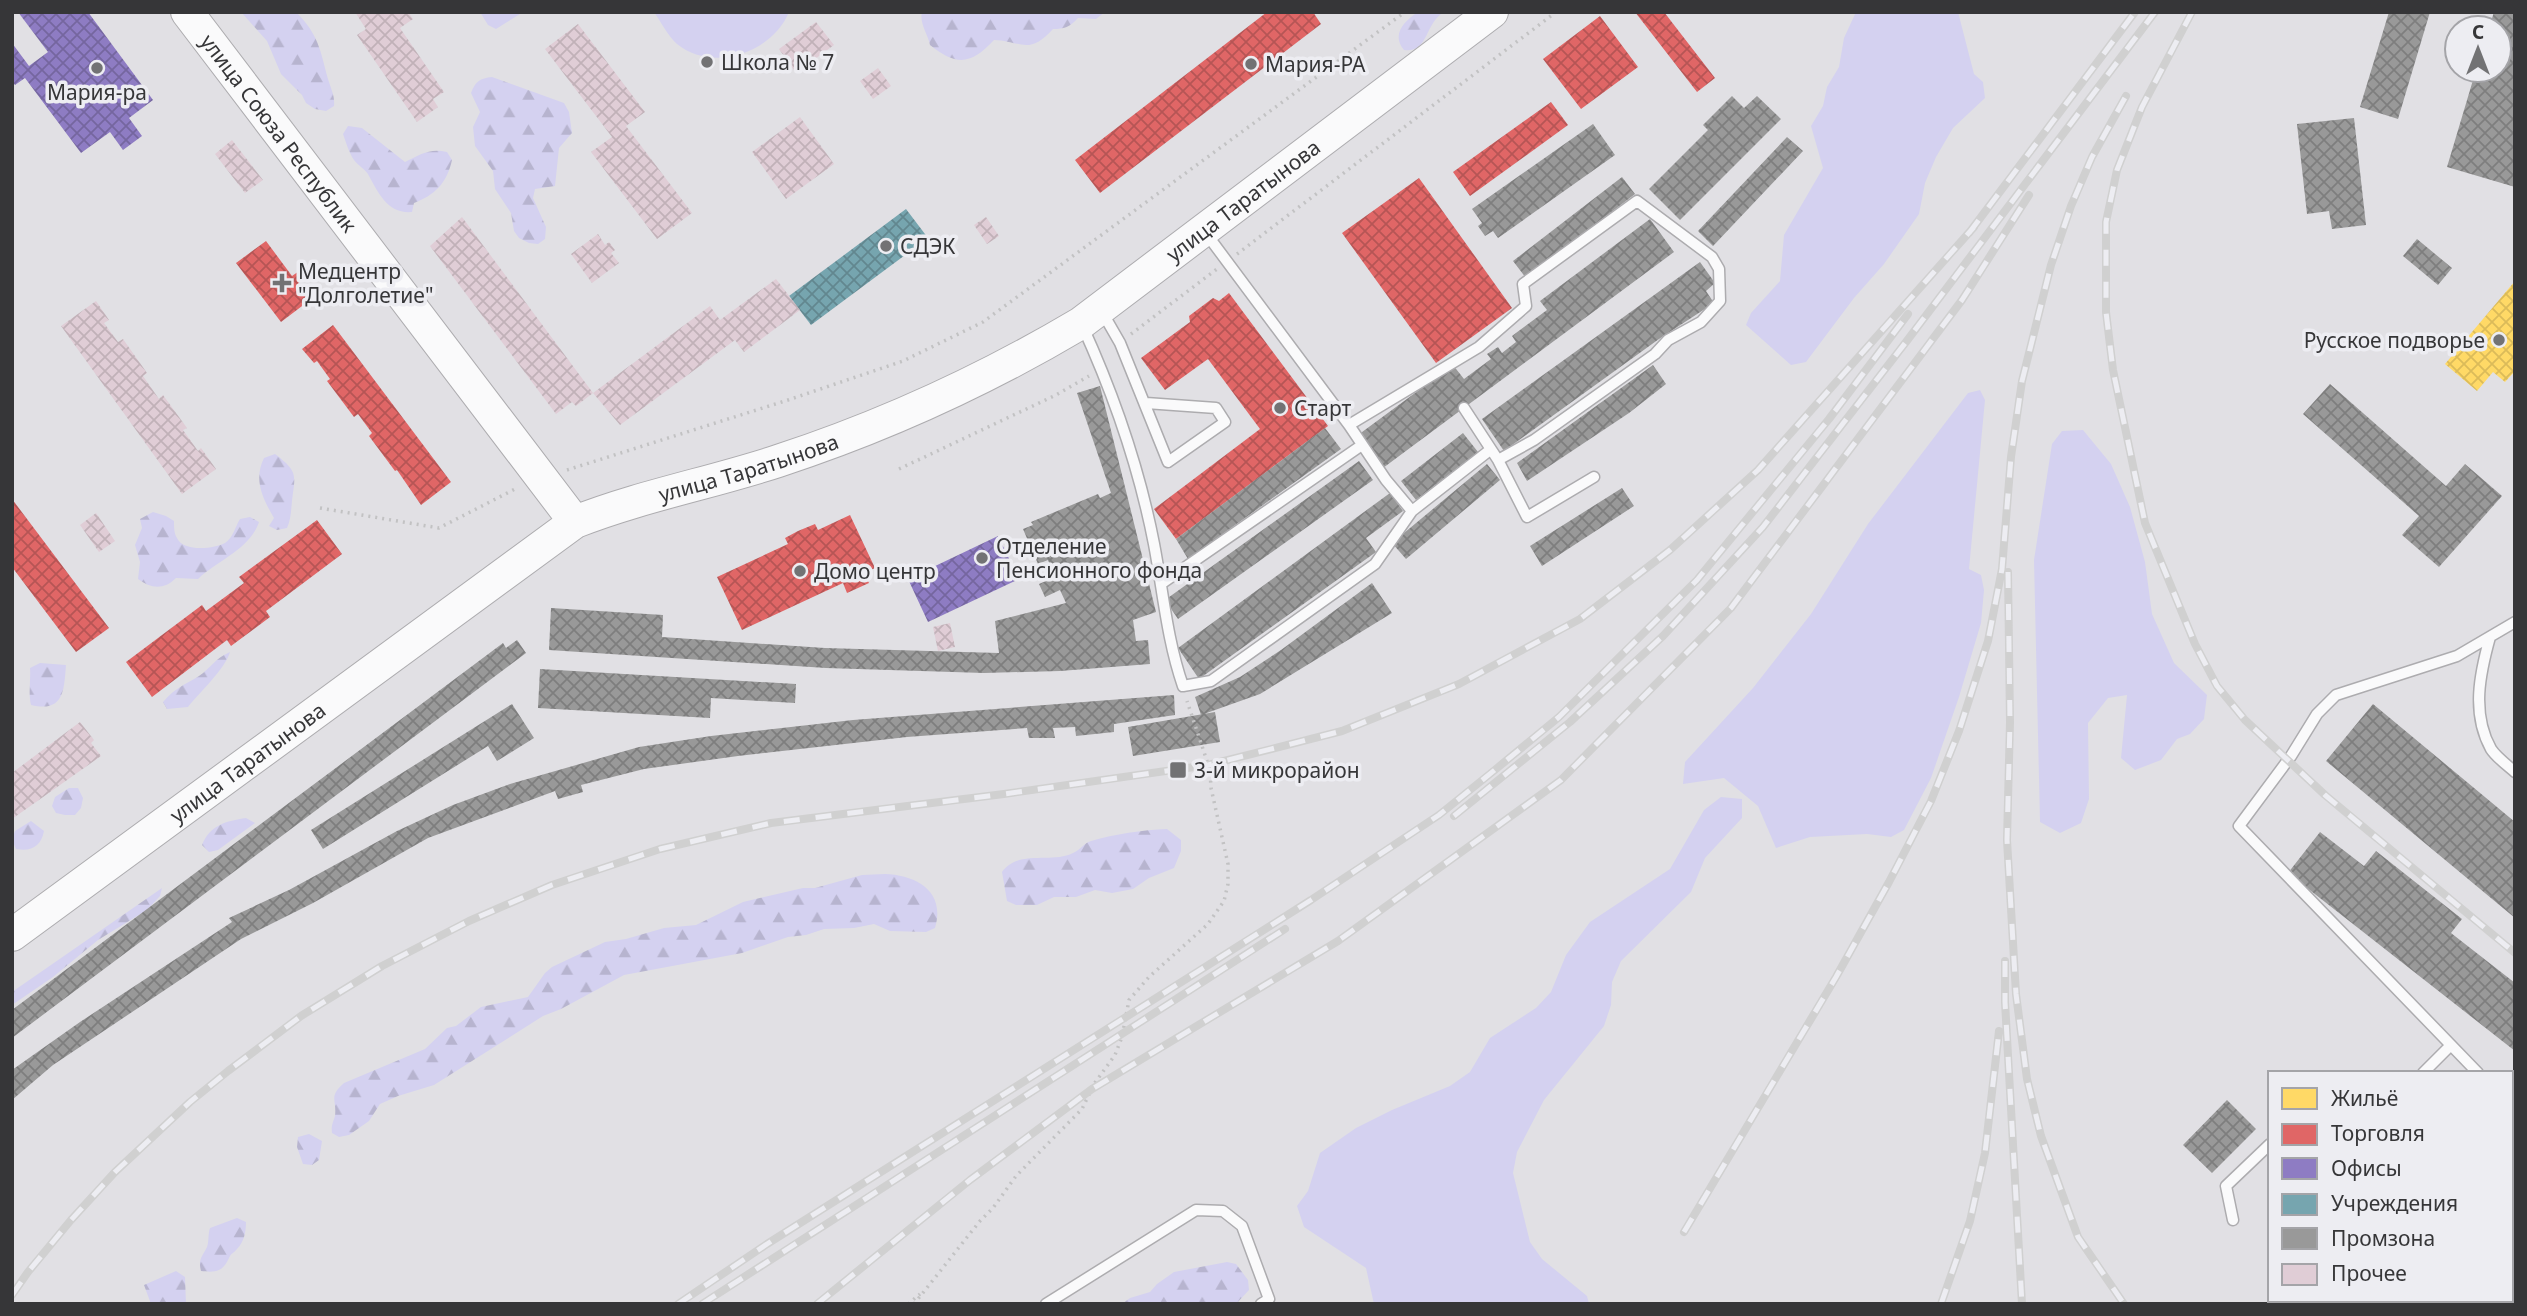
<svg xmlns="http://www.w3.org/2000/svg" width="2527" height="1316" viewBox="0 0 2527 1316" font-family="'Noto Sans',sans-serif">
	<style>
		.green { fill: #d4d1f0 }
		.forest { fill: url(#forest-firs) }
		.homes { fill: url(#homes-cross-hatch) }
		.shops { fill: url(#shops-cross-hatch) }
		.offices { fill: url(#offices-cross-hatch) }
		.public { fill: url(#public-cross-hatch) }
		.industry { fill: url(#industry-cross-hatch) }
		.building { fill: url(#building-cross-hatch) }
		.lines { fill: none; stroke-linecap: round; stroke-linejoin: round }
		.lane-casing { stroke: #adacaf; stroke-width: 13 }
		.secondary-casing { stroke: #adacaf; stroke-width: 34 }
		.path { stroke: #c2c2c3; stroke-width: 3.5; stroke-dasharray: 2 5; stroke-linecap: butt }
		.lane { stroke: #fafafb; stroke-width: 10 }
		.secondary { stroke: #fafafb; stroke-width: 32 }
		.rail-casing { stroke: #d0d0d0; stroke-width: 8 }
		.rail { stroke: #ededf2; stroke-width: 5; stroke-dasharray: 16; stroke-linecap: butt }
		.poi-dot { fill: #727274; stroke: #ededf2; stroke-width: 2.5 }
		.labels { text-anchor: middle; dominant-baseline: central; stroke-width: 7; stroke-linejoin: round; paint-order: stroke }
		.poi-label { font-size: 21px; fill: #363638; stroke: #ededf2; text-anchor: start }
		.street-label { font-size: 21px; fill: #363638; stroke: #ededf2 }
	</style>
	<defs>
		<pattern id="forest-firs" width="22" height="20" patternUnits="userSpaceOnUse" patternTransform="scale(1.75)"><rect width="22" height="20" fill="#d4d1f0"/><path d="M5 1l3.5 6h-7zM16 11l3.5 6h-7z" fill="#b7b4cf"/></pattern>
		<pattern id="homes-cross-hatch" width="8" height="8" patternUnits="userSpaceOnUse" patternTransform="scale(1.75)"><rect width="8" height="8" fill="#ffd966"/><path d="M0 0l8 8M0 8l8-8" fill="none" stroke="#dbbb59"/></pattern>
		<pattern id="shops-cross-hatch" width="8" height="8" patternUnits="userSpaceOnUse" patternTransform="scale(1.75)"><rect width="8" height="8" fill="#e06666"/><path d="M0 0l8 8M0 8l8-8" fill="none" stroke="#b65555"/></pattern>
		<pattern id="offices-cross-hatch" width="8" height="8" patternUnits="userSpaceOnUse" patternTransform="scale(1.75)"><rect width="8" height="8" fill="#8e7cc3"/><path d="M0 0l8 8M0 8l8-8" fill="none" stroke="#75669f"/></pattern>
		<pattern id="public-cross-hatch" width="8" height="8" patternUnits="userSpaceOnUse" patternTransform="scale(1.75)"><rect width="8" height="8" fill="#76a5af"/><path d="M0 0l8 8M0 8l8-8" fill="none" stroke="#62878f"/></pattern>
		<pattern id="industry-cross-hatch" width="8" height="8" patternUnits="userSpaceOnUse" patternTransform="scale(1.75)"><rect width="8" height="8" fill="#999"/><path d="M0 0l8 8M0 8l8-8" fill="none" stroke="#7e7e7e"/></pattern>
		<pattern id="building-cross-hatch" width="8" height="8" patternUnits="userSpaceOnUse" patternTransform="scale(1.75)"><rect width="8" height="8" fill="#e0cdd6"/><path d="M0 0l8 8M0 8l8-8" fill="none" stroke="#c1b1b8"/></pattern>
	</defs>
	<rect width="100%" height="100%" fill="#e1e0e4"/>
	<path class="green" d="M480 12H523L496 29 488 25Z
		M654 12H789C772 53 713 73 677 44 668 36 661 22 654 12Z
		M1856 12H1958L1974 74 1983 82 1985 98 1953 128 1936 157 1925 183 1919 214 1884 264 1854 298 1806 362 1791 365 1746 325 1751 313 1780 281 1784 235 1823 168 1811 126 1823 106 1827 87 1839 67 1844 38Z
		M1980 390 1985 400 1969 569 1981 575 1984 590 1981 623 1959 697 1931 778 1904 830 1891 837 1867 834 1810 837 1776 848 1758 806 1724 778 1683 784 1685 762 1753 688 1811 614 1868 524 1968 393Z
		M2083 430 2111 464 2130 507 2145 562 2152 614 2174 663 2207 695 2204 719 2190 734 2177 739 2161 760 2135 770 2121 758 2127 695 2108 698 2088 723 2089 799 2081 823 2060 833 2040 822 2034 560 2052 444 2062 431Z
		M1721 797 1742 799V818L1705 858 1691 892 1621 961 1612 982 1611 1005 1604 1026 1544 1100 1517 1152 1513 1173 1530 1242 1542 1259 1587 1296 1589 1304H1374L1366 1268 1304 1227 1297 1206 1308 1191 1320 1153 1356 1128 1392 1110 1450 1086 1470 1072 1490 1038 1536 1008 1551 992 1566 955 1590 922 1670 869 1704 810Z"/>
	<path class="forest" d="M241 12H296C319 35 320 50 328 79 331 89 335 96 334 106L326 111 315 109 306 103 302 95 281 74 267 41Z
		M922 12H1105L1096 19 1078 18C1070 27 1064 29 1053 29 1029 56 1021 41 994 40 972 64 957 67 930 45 928 34 919 23 922 12Z
		M1418 12H1444C1424 24 1429 53 1404 50 1391 35 1404 21 1418 12Z
		M492 77 564 103 569 112 572 133 559 148 555 186 535 189 533 198 546 227 545 239 538 244 529 243 519 238 514 231 511 213 495 189 493 171 475 146 473 127 480 112 471 93C475 82 480 78 492 77Z
		M348 126 362 128 405 162C421 154 430 148 447 152L452 160C447 183 435 195 414 203L412 212C388 214 379 194 369 176 366 169 358 166 354 160 349 153 346 142 343 134Z
		M275 454C299 472 295 475 292 501 291 511 291 519 287 528L277 530 269 526 274 518C263 499 253 480 264 458Z
		M153 512 166 516 174 521C174 526 174 534 177 538 183 552 214 549 225 543 233 538 235 527 240 519L250 517 259 522C250 549 218 560 198 579L176 578C164 590 151 589 138 579L140 562 135 545 142 528 140 519Z
		M230 652C225 669 200 692 188 707L167 709 163 702C175 688 184 685 199 676 211 668 214 659 230 652Z
		M40 663 66 665C64 690 64 713 31 705 28 693 31 680 30 668Z
		M69 788H78L83 798 81 808 75 815H65L56 813 52 806 55 797Z
		M246 818 255 823 218 850 209 852 202 845C210 825 226 821 246 818Z
		M31 821 44 831C41 846 32 852 16 849L12 840 15 831Z
		M1167 829 1181 840V851L1174 868 1149 878 1133 889 1112 893 1095 890 1076 897H1054L1037 905H1016L1007 901 1002 872C1018 849 1051 864 1073 853 1080 850 1084 843 1091 841 1115 834 1142 830 1167 829Z
		M885 874C916 875 946 891 935 928L926 932 890 931 874 924 854 928 824 929 806 935 788 937 742 953 624 975 561 1009 543 1016 434 1085 398 1096 380 1104 369 1121 349 1135 339 1137 332 1133C331 1125 333 1123 335 1116 337 1099 328 1097 344 1083L425 1049 447 1028 456 1026 481 1007 528 997 545 973 552 967 605 942 626 939 664 928 696 925 743 902 803 888H815L862 875Z
		M162 888 160 896 147 910 98 940 53 977 12 1005V992Z
		M309 1134 322 1141 319 1160 312 1165 303 1164 297 1147 298 1137Z
		M237 1218 246 1222C246 1232 244 1242 237 1249 233 1254 232 1252 229 1258 223 1271 217 1273 201 1271 198 1259 202 1257 207 1247 209 1242 208 1233 210 1228Z
		M1227 1262 1236 1264 1248 1280 1249 1290 1236 1304H1122L1130 1298 1150 1292 1157 1284 1174 1272Z
		M176 1271 185 1277 186 1304H151L144 1285Z"/>
	<path class="homes" d="M2515 281V371L2505 382 2493 372 2477 391 2445 364Z"/>
	<path class="shops" d="M1267 12H1313L1321 24 1100 193 1075 160Z
		M1635 12H1664L1715 78 1697 92Z
		M1600 16 1638 67 1581 109 1543 59Z
		M1551 102 1568 125 1470 196 1453 172Z
		M1419 178 1512 308 1436 363 1342 233Z
		M266 241 292 276 302 269 307 273 305 278 298 283 310 300 281 322 236 263Z
		M1229 293 1328 426 1176 539 1154 509 1260 429 1208 359 1165 390 1141 358 1190 322 1189 316 1213 298 1219 301Z
		M333 325 451 482 421 505 397 470 395 471 369 436 372 433 358 414 354 417 327 381 330 379 317 361 314 363 302 349Z
		M12 499 109 628 76 652 12 567Z
		M850 515 875 568 864 573 869 583 847 593 843 583 742 630 717 577 788 544 785 538 798 531 815 524 818 530Z
		M317 520 342 554 266 611 270 617 231 646 227 640 152 697 126 662 202 605 206 611 244 583 239 577Z"/>
	<path class="offices" d="M18 12H88L153 100 129 118 142 136 123 150 110 132 81 153 25 78 15 85 12 81V43L29 66 48 52Z
		M998 536 1019 579 928 622 908 579Z"/>
	<path class="public" d="M906 209 928 238 811 325 789 296Z"/>
	<path class="industry" d="M2389 12H2430L2398 119 2360 107Z
		M2494 12H2515V187L2447 167 2476 70H2499V28H2489Z
		M1732 96 1744 108 1757 96 1781 119 1680 220 1649 189 1708 130 1703 125Z
		M2354 118 2366 225 2332 229 2329 211 2307 214 2297 124Z
		M1593 124 1615 155 1498 238 1493 231 1485 236 1478 226 1482 223 1472 209Z
		M1787 137 1803 151 1713 246 1698 231Z
		M1622 177 1635 194 1526 278 1513 261Z
		M1650 219 1674 252 1383 468 1358 435 1453 365 1464 379 1491 359 1487 354 1498 347 1502 353 1516 342 1512 336 1547 310 1540 301Z
		M2417 239 2452 268 2438 285 2403 256Z
		M1700 262 1715 283 1706 291 1714 303 1659 339 1504 451 1482 419Z
		M1653 365 1666 384 1629 413 1527 481 1517 463Z
		M2330 384 2446 486 2465 464 2502 496 2439 567 2402 535 2419 516 2303 414Z
		M1100 386 1156 612 1133 620 1136 641 1148 640 1150 664 1060 671 984 673 826 668 549 650 551 608 663 615 662 637 825 648 999 653 995 621 1066 603 1060 590 1045 597 1039 584 1055 577 1048 560 1038 564 1023 529 1033 525 1031 522 1098 494 1100 498 1111 493 1077 393Z
		M1325 428 1341 449 1188 559 1176 539Z
		M1463 433 1478 452 1416 500 1401 481Z
		M1359 461 1373 480 1178 619 1165 600Z
		M1487 464 1500 480 1406 559 1392 543Z
		M1622 488 1634 506 1542 566 1530 546Z
		M1390 493 1403 511 1366 538 1376 552 1199 679 1178 648Z
		M1372 583 1392 613 1260 694 1201 715 1195 697 1240 677 1281 650Z
		M517 640 526 653 12 1038V1010L503 643 506 648Z
		M540 669 796 684 795 703 711 698 710 718 538 708Z
		M1174 695 1175 715 1114 724V732L1076 736 1075 727 1053 728 1055 738H1029L1027 728 907 737 738 756 644 769 581 785 583 792 558 799 555 791 428 838 313 903 241 939 53 1065 12 1100V1070L80 1022 232 922 229 918 289 890 397 831 453 805 510 784 639 747 711 736 853 720Z
		M512 704 534 738 497 761 488 746 323 849 311 830Z
		M2373 704 2515 822V918L2326 761Z
		M1215 712 1220 742 1133 756 1128 727Z
		M2320 832 2364 866 2376 851 2462 919 2451 933 2515 983V1051L2288 873Z
		M2227 1100 2256 1129 2212 1173 2183 1145Z
		M2515 1210V1251L2511 1248V1213Z"/>
	<path class="building" d="M355 12H408L413 19 400 28 444 92 433 99 438 107 417 122 357 35 366 29Z
		M816 22 834 45 796 73 779 49Z
		M578 24 645 112 626 126 692 213 657 239 591 152 612 137 545 49Z
		M878 68 891 86 873 99 860 81Z
		M800 117 834 164 786 199 752 152Z
		M232 140 263 180 245 193 215 154Z
		M462 217 593 393 576 406 572 402 556 414 430 246Z
		M986 217 999 236 987 244 974 225Z
		M598 234 605 245 609 242 615 250 611 253 619 263 592 283 571 254Z
		M776 279 800 310 744 352 735 340 620 425 593 393 710 306 720 320Z
		M96 301 109 320 104 323 118 342 123 339 147 373 143 376 159 399 163 395 187 428 183 430 198 451 201 448 216 469 182 494 61 326Z
		M96 513 115 541 99 552 80 525Z
		M950 623 955 647 938 651 933 627Z
		M80 722 94 740 91 743 101 756 12 819V773Z"/>
	<g class="lines">
		<g class="lane-casing">
			<path id="lane" d="M1205 232 1349 425 1386 480 1412 511
				M1101 310 1120 343 1168 462 1225 422 1216 408 1146 403
				M1082 325C1114 395 1139 467 1154 544 1163 591 1167 640 1183 686L1211 681 1375 564 1412 511 1490 450
				M1464 408 1498 460 1527 517 1594 477
				M1349 425 1479 347 1526 306 1523 284 1637 201 1712 257 1719 269 1720 301 1701 322 1668 340 1655 354 1534 440 1498 460
				M1161 584 1362 445
				M2490 637C2480 673 2471 713 2491 749 2496 757 2507 765 2515 772
				M2423 1073 2450 1046
				M2478 1073 2239 826 2291 756 2317 714 2336 695 2457 656 2515 622
				M2511 1104 2515 1108
				M2233 1220 2226 1186 2270 1144
				M1046 1304 1196 1210 1223 1211 1242 1226 1269 1299 1261 1304
				M2404 1304 2405 1300"/>
		</g>
		<g class="secondary-casing">
			<g id="secondary">
				<path id="s1" d="M187 12 575 522"/>
				<path id="s2" d="M12 935 575 522C641 496 711 483 778 461 885 426 985 380 1081 323L1492 12"/>
			</g>
		</g>
		<path class="path" d="M1237 254 1556 12
			M1131 334 1217 269
			M899 469 1056 395 1089 376
			M567 470 788 400 903 361 983 322 1405 12
			M320 508 439 528 517 488
			M908 1304 920 1294
			M914 1304 980 1221 993 1208 1016 1176 1082 1109 1094 1084 1115 1055 1122 1037 1129 1000 1149 977 1208 924 1224 901 1228 884V864L1211 788 1210 770 1187 701"/>
		<use href="#lane" class="lane"/>
		<use href="#secondary" class="secondary"/>
		<g class="rail-casing">
			<path id="rail" d="M2192 12 2142 107 2117 170 2106 222V312L2113 370 2145 523 2195 644 2217 686 2245 720 2325 795 2515 953
				M1969 233 2135 12
				M2008 572 2010 722 2007 840 2016 994 2027 1079 2041 1136 2078 1237 2124 1304
				M1454 816 1570 722 1663 636 1763 527 1906 342 2155 12
				M2005 961V1002L2022 1304
				M1684 1232 1836 977 1889 882 1931 801 1959 731 1988 641 2002 569 2011 457 2022 381 2051 265 2071 206 2092 157 2126 96
				M12 1295 28 1272 71 1220 115 1172 190 1102 228 1071 301 1016 382 966 469 921 552 885 660 849 771 823 1004 794 1208 765 1342 731 1459 684 1580 619 1670 550 1758 470 1974 227
				M678 1304 767 1244 1311 900 1439 815 1496 769 1559 717 1697 580 1829 419 1908 314
				M702 1304 1285 929
				M817 1304 970 1180 1092 1089 1338 941 1561 780 1731 608 1962 300 2029 195
				M1941 1304 1970 1221 1985 1153 1999 1031"/>
		</g>
		<use href="#rail" class="rail"/>
	</g>
	<g class="poi-dot">
		<circle cx="707" cy="62" r="7"/>
		<circle cx="1251" cy="64" r="7"/>
		<circle cx="97" cy="68" r="7"/>
		<circle cx="886" cy="246" r="7"/>
		<path d="M278.5 272.5h7v7h7v7h-7v7h-7v-7h-7v-7h7z"/>
		<circle cx="2499" cy="340" r="7"/>
		<circle cx="1280" cy="408" r="7"/>
		<circle cx="982" cy="558" r="7"/>
		<circle cx="800" cy="571" r="7"/>
		<rect x="1169" y="761" width="18" height="18" rx="3.5"/>
	</g>
	<g class="labels">
		<g class="poi-label">
			<text x="721" y="62">Школа № 7</text>
			<text x="1265" y="64">Мария-РА</text>
			<text x="97" y="92" text-anchor="middle">Мария-ра</text>
			<text x="900" y="246">СДЭК</text>
			<text x="298" y="271">Медцентр<tspan x="298" dy="24">"Долголетие"</tspan></text>
			<text x="2485" y="340" text-anchor="end">Русское подворье</text>
			<text x="1294" y="408">Старт</text>
			<text x="996" y="546">Отделение<tspan x="996" dy="24">Пенсионного фонда</tspan></text>
			<text x="814" y="571">Домо центр</text>
			<text x="1194" y="770">3-й микрорайон</text>
		</g>
		<g class="street-label">
			<text stroke="none"><textPath href="#s1" startOffset="152">улица Союза Республик</textPath></text>
			<text stroke="none"><textPath href="#s2" startOffset="1447">улица Таратынова</textPath></text>
			<text stroke="none"><textPath href="#s2" startOffset="880">улица Таратынова</textPath></text>
			<text stroke="none"><textPath href="#s2" startOffset="292">улица Таратынова</textPath></text>
		</g>
	</g>
	<rect width="2527" height="1316" fill="none" stroke="#363638" stroke-width="28"/>
	<rect x="2268" y="1071" width="245" height="231" fill="#ededf2" stroke="#a4a4a8" stroke-width="2"/>
	<rect x="2282" y="1088" width="35" height="21" fill="#ffd966" stroke="#a4a4a8" stroke-width="2"/>
	<text x="2331" y="1106" font-size="21" fill="#363638">Жильё</text>
	<rect x="2282" y="1124" width="35" height="21" fill="#e06666" stroke="#a4a4a8" stroke-width="2"/>
	<text x="2331" y="1141" font-size="21" fill="#363638">Торговля</text>
	<rect x="2282" y="1158" width="35" height="21" fill="#8e7cc3" stroke="#a4a4a8" stroke-width="2"/>
	<text x="2331" y="1176" font-size="21" fill="#363638">Офисы</text>
	<rect x="2282" y="1194" width="35" height="21" fill="#76a5af" stroke="#a4a4a8" stroke-width="2"/>
	<text x="2331" y="1211" font-size="21" fill="#363638">Учреждения</text>
	<rect x="2282" y="1228" width="35" height="21" fill="#999999" stroke="#a4a4a8" stroke-width="2"/>
	<text x="2331" y="1246" font-size="21" fill="#363638">Промзона</text>
	<rect x="2282" y="1264" width="35" height="21" fill="#e0cdd6" stroke="#a4a4a8" stroke-width="2"/>
	<text x="2331" y="1281" font-size="21" fill="#363638">Прочее</text>
	<g transform="translate(2478 49)"><circle r="33" fill="#ededf2" stroke="#a4a4a8" stroke-width="2"/>
	<path d="M0-5L12 26L0 18L-12 26Z" fill="#727274"/>
	<text y="-10" font-size="19" font-weight="bold" text-anchor="middle" fill="#363638">С</text>
	</g>
</svg>
